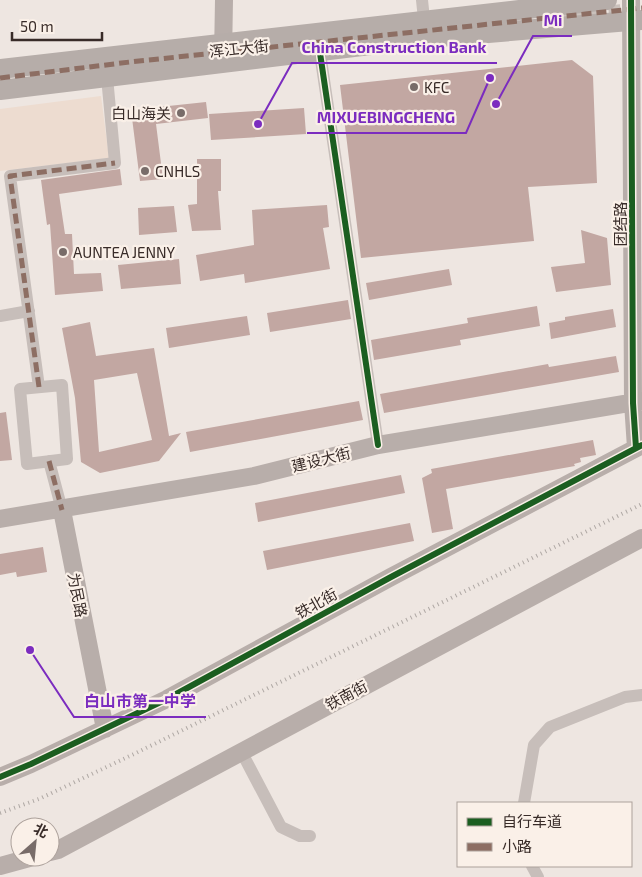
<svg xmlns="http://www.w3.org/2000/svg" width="642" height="877" viewBox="0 0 642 877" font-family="'Exo 2','Noto Sans SC',sans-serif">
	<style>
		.plaza { fill: #eddcd0 }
		.building { fill: #c2a7a2; fill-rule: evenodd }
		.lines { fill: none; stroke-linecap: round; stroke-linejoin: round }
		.street-tunnel { stroke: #cac1bc; stroke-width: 12; stroke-dasharray: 12 6; stroke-linecap: butt }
		.street { stroke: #c7beba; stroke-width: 12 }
		.secondary { stroke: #b8aeaa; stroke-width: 18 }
		.primary { stroke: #b6ada9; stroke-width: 20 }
		.rail { stroke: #afa8a4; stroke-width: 4; stroke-dasharray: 1 4; stroke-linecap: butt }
		.quiet { stroke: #8d6e63; stroke-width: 5; stroke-dasharray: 10 5; stroke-linecap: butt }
		.cycleway-casing { stroke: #faf0e8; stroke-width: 9 }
		.cycleway { stroke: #1b5e20; stroke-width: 6 }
		.poi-dot { fill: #786c69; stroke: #faf0e8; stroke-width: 2 }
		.labels { text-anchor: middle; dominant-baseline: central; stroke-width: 4.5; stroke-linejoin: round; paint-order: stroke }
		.street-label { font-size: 15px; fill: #382b28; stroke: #faf0e8 }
		.poi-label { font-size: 15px; fill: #382b28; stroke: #faf0e8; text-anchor: start }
		.leader { fill: none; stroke: #7b2cbf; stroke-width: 2 }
		.callout-dot { fill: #7b2cbf; stroke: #faf0e8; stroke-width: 2 }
		.callout-label { font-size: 16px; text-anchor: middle; font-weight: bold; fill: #7b2cbf; stroke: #faf0e8; stroke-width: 4.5; stroke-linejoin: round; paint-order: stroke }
	</style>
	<rect width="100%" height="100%" fill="#eee6e1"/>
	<path class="plaza" d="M101 96 109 158 0 171V109Z"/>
	<path class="building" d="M572 60 593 76 597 183 528 187 534 241 361 258 340 85Z
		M206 102 208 118 156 124 163 179 140 181 131 110Z
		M304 108 306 134 211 140 209 114Z
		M197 159H221V191H218L221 230 192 231 188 205 197 204Z
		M120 169 122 185 59 194 65 234H72L74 274 101 273 103 291 55 295 50 224 47 225 41 180Z
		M327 205 329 227 323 228 330 269 245 283 244 274 200 281 196 255 254 245 252 210Z
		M174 206 177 232 139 235 138 208Z
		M581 230 607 238 611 285 556 292 551 267 585 263Z
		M179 259 181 284 121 289 118 265Z
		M449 269 452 285 369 300 366 283Z
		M348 300 351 319 270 332 267 313Z
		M537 306 540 326 460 340 461 345 374 360 371 340 468 323 467 318Z
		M613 309 616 327 551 339 549 323 565 320V317Z
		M247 316 250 335 169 348 166 328Z
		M90 322 96 356 154 348 169 436 181 433 159 461 100 473 81 462 75 398 62 328ZM137 373 152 440 99 452 94 380Z
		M616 356 619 372 384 413 380 394 548 364 549 367Z
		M359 401 363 420 190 452 186 432Z
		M6 412 12 460 0 461V413Z
		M593 440 596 455 580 458 581 462 574 464 575 466 446 489 453 529 432 533 422 478 432 473 431 469Z
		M401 475 405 493 258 522 255 503Z
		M410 523 414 541 267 570 263 551Z
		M43 547 47 572 17 577 16 572 0 575V554Z"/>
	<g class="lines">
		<path class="street-tunnel" d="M537 19 642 8"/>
		<path class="street" d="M422 0 424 19
			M320 53 378 445
			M0 316 29 311
			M62 385 67 459 27 464 20 389Z
			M39 387 10 176 115 163 107 77
			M49 461 62 510
			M241 751 281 827 300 836H310
			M524 803 534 745 550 727 625 697 642 695
			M532 866 538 877"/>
		<path class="secondary" d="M631 0 633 403 636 448
			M223 57 224 0
			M62 510 105 729
			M0 519 254 476 378 445 642 401
			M0 777 31 764 167 699 391 577 642 445
			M50 852 58 850 642 538
			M0 866 33 857"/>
		<path class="primary" d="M0 69 607 0
			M0 90 428 38 642 20"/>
		<path class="rail" d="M0 813 39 799 134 754 642 504"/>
		<path class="quiet" d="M0 78 130 62 642 8
			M39 387 10 176 115 163
			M49 461 62 510"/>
		<g class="cycleway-casing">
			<path id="cycleway" d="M631 0 633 403 636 448
				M320 53 378 445
				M0 777 31 764 167 699 391 577 642 445"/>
		</g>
		<use href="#cycleway" class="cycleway"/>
	</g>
	<g class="poi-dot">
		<circle cx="414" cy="87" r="5"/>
		<circle cx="181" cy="113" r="5"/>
		<circle cx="145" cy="171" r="5"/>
		<circle cx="63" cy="252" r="5"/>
	</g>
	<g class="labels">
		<g class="street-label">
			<text transform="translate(239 48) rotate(-6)">浑江大街</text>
			<text transform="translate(620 224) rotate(-90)">团结路</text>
			<text transform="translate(321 459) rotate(-14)">建设大街</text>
			<text transform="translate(78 595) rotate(79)">为民路</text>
			<text transform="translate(316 603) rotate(-29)">铁北街</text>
			<text transform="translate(346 695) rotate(-28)">铁南街</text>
		</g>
		<g class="poi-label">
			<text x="424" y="87">KFC</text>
			<text x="171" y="113" text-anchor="end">白山海关</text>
			<text x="155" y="171">CNHLS</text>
			<text x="73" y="252">AUNTEA JENNY</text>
		</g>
	</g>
	<path class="leader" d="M496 104L533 36H572M258 124L292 63H497M490 78L466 133H307M30 650L74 717H206"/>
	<g class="callout-dot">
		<circle cx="496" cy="104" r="5"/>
		<circle cx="258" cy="124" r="5"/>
		<circle cx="490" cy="78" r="5"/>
		<circle cx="30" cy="650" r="5"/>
	</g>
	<g class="callout-label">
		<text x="553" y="26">Mi</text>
		<text x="394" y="53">China Construction Bank</text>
		<text x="386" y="123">MIXUEBINGCHENG</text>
		<text x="140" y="707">白山市第一中学</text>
	</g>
	<rect x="457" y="802" width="175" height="65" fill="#faf0e8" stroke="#aca19b"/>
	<rect x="467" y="818" width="25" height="8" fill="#1b5e20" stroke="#aca19b"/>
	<text x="502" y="827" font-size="15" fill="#382b28">自行车道</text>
	<rect x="467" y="843" width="25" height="8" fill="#8d6e63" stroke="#aca19b"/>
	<text x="502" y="852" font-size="15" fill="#382b28">小路</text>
	<g transform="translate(35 842) rotate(27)"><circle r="24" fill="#faf0e8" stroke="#aca19b"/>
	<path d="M0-4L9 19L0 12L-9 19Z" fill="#786c69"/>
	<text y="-8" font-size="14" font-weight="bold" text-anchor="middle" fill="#382b28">北</text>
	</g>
	<path d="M12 32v8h90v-8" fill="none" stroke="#382b28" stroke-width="2.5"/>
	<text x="20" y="32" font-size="15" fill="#382b28" stroke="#faf0e8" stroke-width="4" paint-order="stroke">50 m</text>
</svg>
